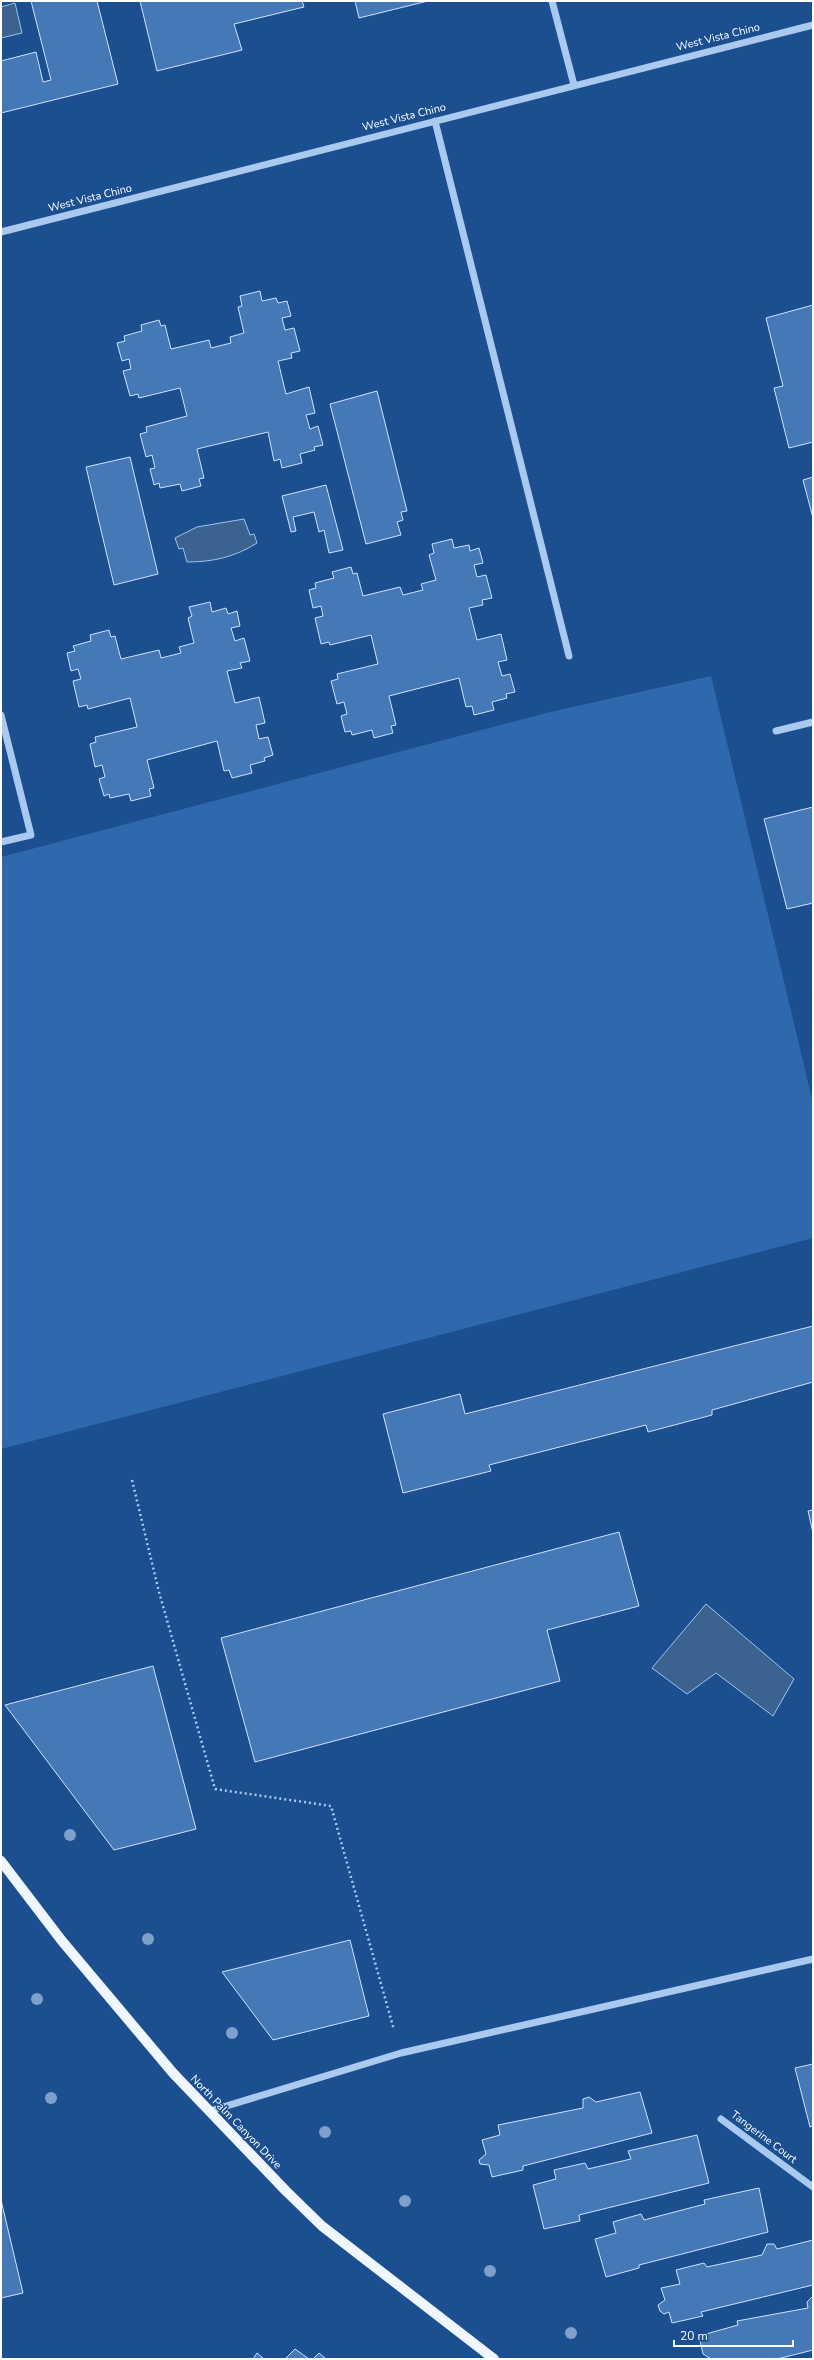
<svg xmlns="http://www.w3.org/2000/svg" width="814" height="2360" viewBox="0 0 814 2360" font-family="'Nunito Sans',sans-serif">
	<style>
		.green { fill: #2e69ad }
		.water { fill: #3c6290; stroke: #9cc4f0 }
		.building { fill: #4478b7; stroke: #cfe3fa }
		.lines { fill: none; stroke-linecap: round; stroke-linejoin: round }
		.path { stroke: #a9c9ee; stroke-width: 2.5; stroke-dasharray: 2 3; stroke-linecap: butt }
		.minor { stroke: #a9c9ee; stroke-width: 7 }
		.major { stroke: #f0f6ff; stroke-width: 10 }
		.tree { fill: #7ea0ca }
		.labels { text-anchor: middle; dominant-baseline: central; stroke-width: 3; stroke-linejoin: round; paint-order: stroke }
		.street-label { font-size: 11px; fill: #fff; stroke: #1b4f8f }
	</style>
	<rect width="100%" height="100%" fill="#1b4f8f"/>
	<path class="green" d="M711 676 813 1103V1238L1 1449V857L550 712Z"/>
	<path class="water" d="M15 3 22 33 1 38V7Z
		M244 519 250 535 254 534 257 543C235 557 213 562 187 562L183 548 179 549 175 538 197 527Z
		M706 1604 794 1679 773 1716 716 1673 687 1694 652 1668Z"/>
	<path class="building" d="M31 1H97L118 84 1 113V61L36 52 43 82 51 80Z
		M140 1H302L304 7 234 24 242 50 157 71Z
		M355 1H428L359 18Z
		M260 291 262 301 276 298 278 303 287 301 291 316 282 318 285 330 294 328 300 351 291 353 292 358 278 361 286 394 309 387 315 413 306 415 310 429 318 426 323 445 314 447 315 450 300 454 302 463 282 468 280 459 274 461 268 432 197 449 204 478 199 479 201 486 182 491 180 484 160 488 159 483 154 485 150 469 155 468 152 455 146 457 140 434 147 432 146 427 187 416 180 388 139 398 138 394 130 396 123 371 131 369 129 359 122 361 117 343 125 341 124 336 142 331 141 325 159 320 161 326 165 325 171 349 209 340 211 348 231 343 230 337 244 333 238 307 242 306 240 296Z
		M813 305V442L789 448 774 388 783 386 766 318Z
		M377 391 407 511 401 512 403 520 397 522 401 535 366 544 330 404Z
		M130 457 158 574 114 585 86 467Z
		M813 477V518L803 480Z
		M326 485 343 550 329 553 324 530 319 532 314 512 293 517 296 531 291 532 282 496Z
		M452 539 454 548 469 545 470 551 479 548 483 563 474 565 477 577 486 575 492 598 482 600 483 605 469 608 477 640 501 634 507 660 498 662 502 676 510 674 515 692 506 694 507 698 492 702 494 710 474 715 472 706 466 707 459 678 389 696 396 725 391 726 393 733 374 738 372 730 352 735 351 731 345 732 341 716 347 714 344 702 337 704 331 681 338 679 337 674 378 664 371 635 330 645 329 642 321 644 315 618 323 616 321 606 313 608 309 590 316 588 315 583 334 578 332 572 351 567 353 574 357 573 363 596 400 587 403 595 423 590 421 584 436 580 429 555 434 553 432 544Z
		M210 602 212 612 226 608 228 614 237 611 240 626 231 628 235 641 244 638 250 661 240 663 242 668 227 671 235 703 259 697 265 723 256 725 259 739 268 737 273 755 264 758 265 761 250 765 252 773 232 778 229 770 224 771 217 741 147 760 154 788 149 789 151 796 131 801 129 794 110 798 109 794 104 796 99 779 105 777 102 765 95 767 90 744 96 742 95 737 137 727 130 698 88 709 87 705 79 707 73 681 81 679 78 669 71 671 67 653 75 651 73 646 91 641 90 635 109 630 111 637 115 636 121 659 159 650 161 658 181 653 179 647 194 643 188 618 192 616 189 607Z
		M813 807V903L787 909 764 819Z
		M813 1326V1382L712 1410V1415L648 1432 646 1425 489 1465 491 1471 403 1493 383 1414 460 1394 465 1414Z
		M813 1510V1533L808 1511Z
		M619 1532 639 1606 547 1630 560 1681 255 1762 221 1638Z
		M153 1666 196 1829 114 1850 5 1705Z
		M350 1940 369 2016 273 2040 222 1972Z
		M813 2064V2126L810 2127 795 2068Z
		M640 2092 652 2133 523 2166V2170L492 2177 489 2165 480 2164 479 2160 486 2154 482 2140 500 2135 498 2125 583 2108V2099L589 2097 596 2102Z
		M697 2135 709 2183 579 2215 580 2221 544 2229 533 2185 556 2179 554 2170 585 2163 588 2169 631 2159 628 2151Z
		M759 2188 768 2232 639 2265V2268L606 2277 595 2239 616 2233 613 2222 641 2214 644 2220 705 2204 704 2200Z
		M1 2200 23 2293 1 2298Z
		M813 2240V2285L701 2312 703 2316 672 2323 669 2312 664 2314 660 2311 658 2305 665 2300 661 2288 680 2284 676 2270 704 2263 707 2267 762 2255 767 2244H774L777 2249Z
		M813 2296V2350L777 2359H711L703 2354 699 2336 738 2325 737 2321 808 2308 807 2302Z
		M295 2349 309 2359H285Z
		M257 2353 264 2359H253Z
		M319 2353 326 2359H313Z"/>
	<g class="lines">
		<path class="path" d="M132 1480 159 1592 215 1789 331 1806 394 2030"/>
		<path class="minor" d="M552 1 574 85
			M435 121 569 656
			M1 232 813 25
			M1 715 31 835 1 842
			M776 731 813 722
			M210 2111 401 2053 813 1959
			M721 2119 813 2187"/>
		<path class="major" d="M1 1861 62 1941 173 2073 286 2191 322 2226 494 2359"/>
	</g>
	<g class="tree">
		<circle cx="70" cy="1835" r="6"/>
		<circle cx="148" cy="1939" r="6"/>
		<circle cx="37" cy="1999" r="6"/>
		<circle cx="232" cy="2033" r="6"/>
		<circle cx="51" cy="2098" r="6"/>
		<circle cx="325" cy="2132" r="6"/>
		<circle cx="405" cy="2201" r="6"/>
		<circle cx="490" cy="2271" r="6"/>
		<circle cx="571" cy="2333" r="6"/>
	</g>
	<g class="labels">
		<g class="street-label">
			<text transform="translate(718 37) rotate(-14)">West Vista Chino</text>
			<text transform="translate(404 117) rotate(-14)">West Vista Chino</text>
			<text transform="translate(90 198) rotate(-14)">West Vista Chino</text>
			<text transform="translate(236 2122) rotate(46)">North Palm Canyon Drive</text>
			<text transform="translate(764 2137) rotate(37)">Tangerine Court</text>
		</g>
	</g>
	<rect width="814" height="2360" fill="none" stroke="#ffffff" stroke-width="4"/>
	<path d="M674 2340v6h119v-6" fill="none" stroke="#ffffff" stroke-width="2"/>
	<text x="680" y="2340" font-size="12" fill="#ffffff" stroke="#1b4f8f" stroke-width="3" paint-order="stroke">20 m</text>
</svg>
